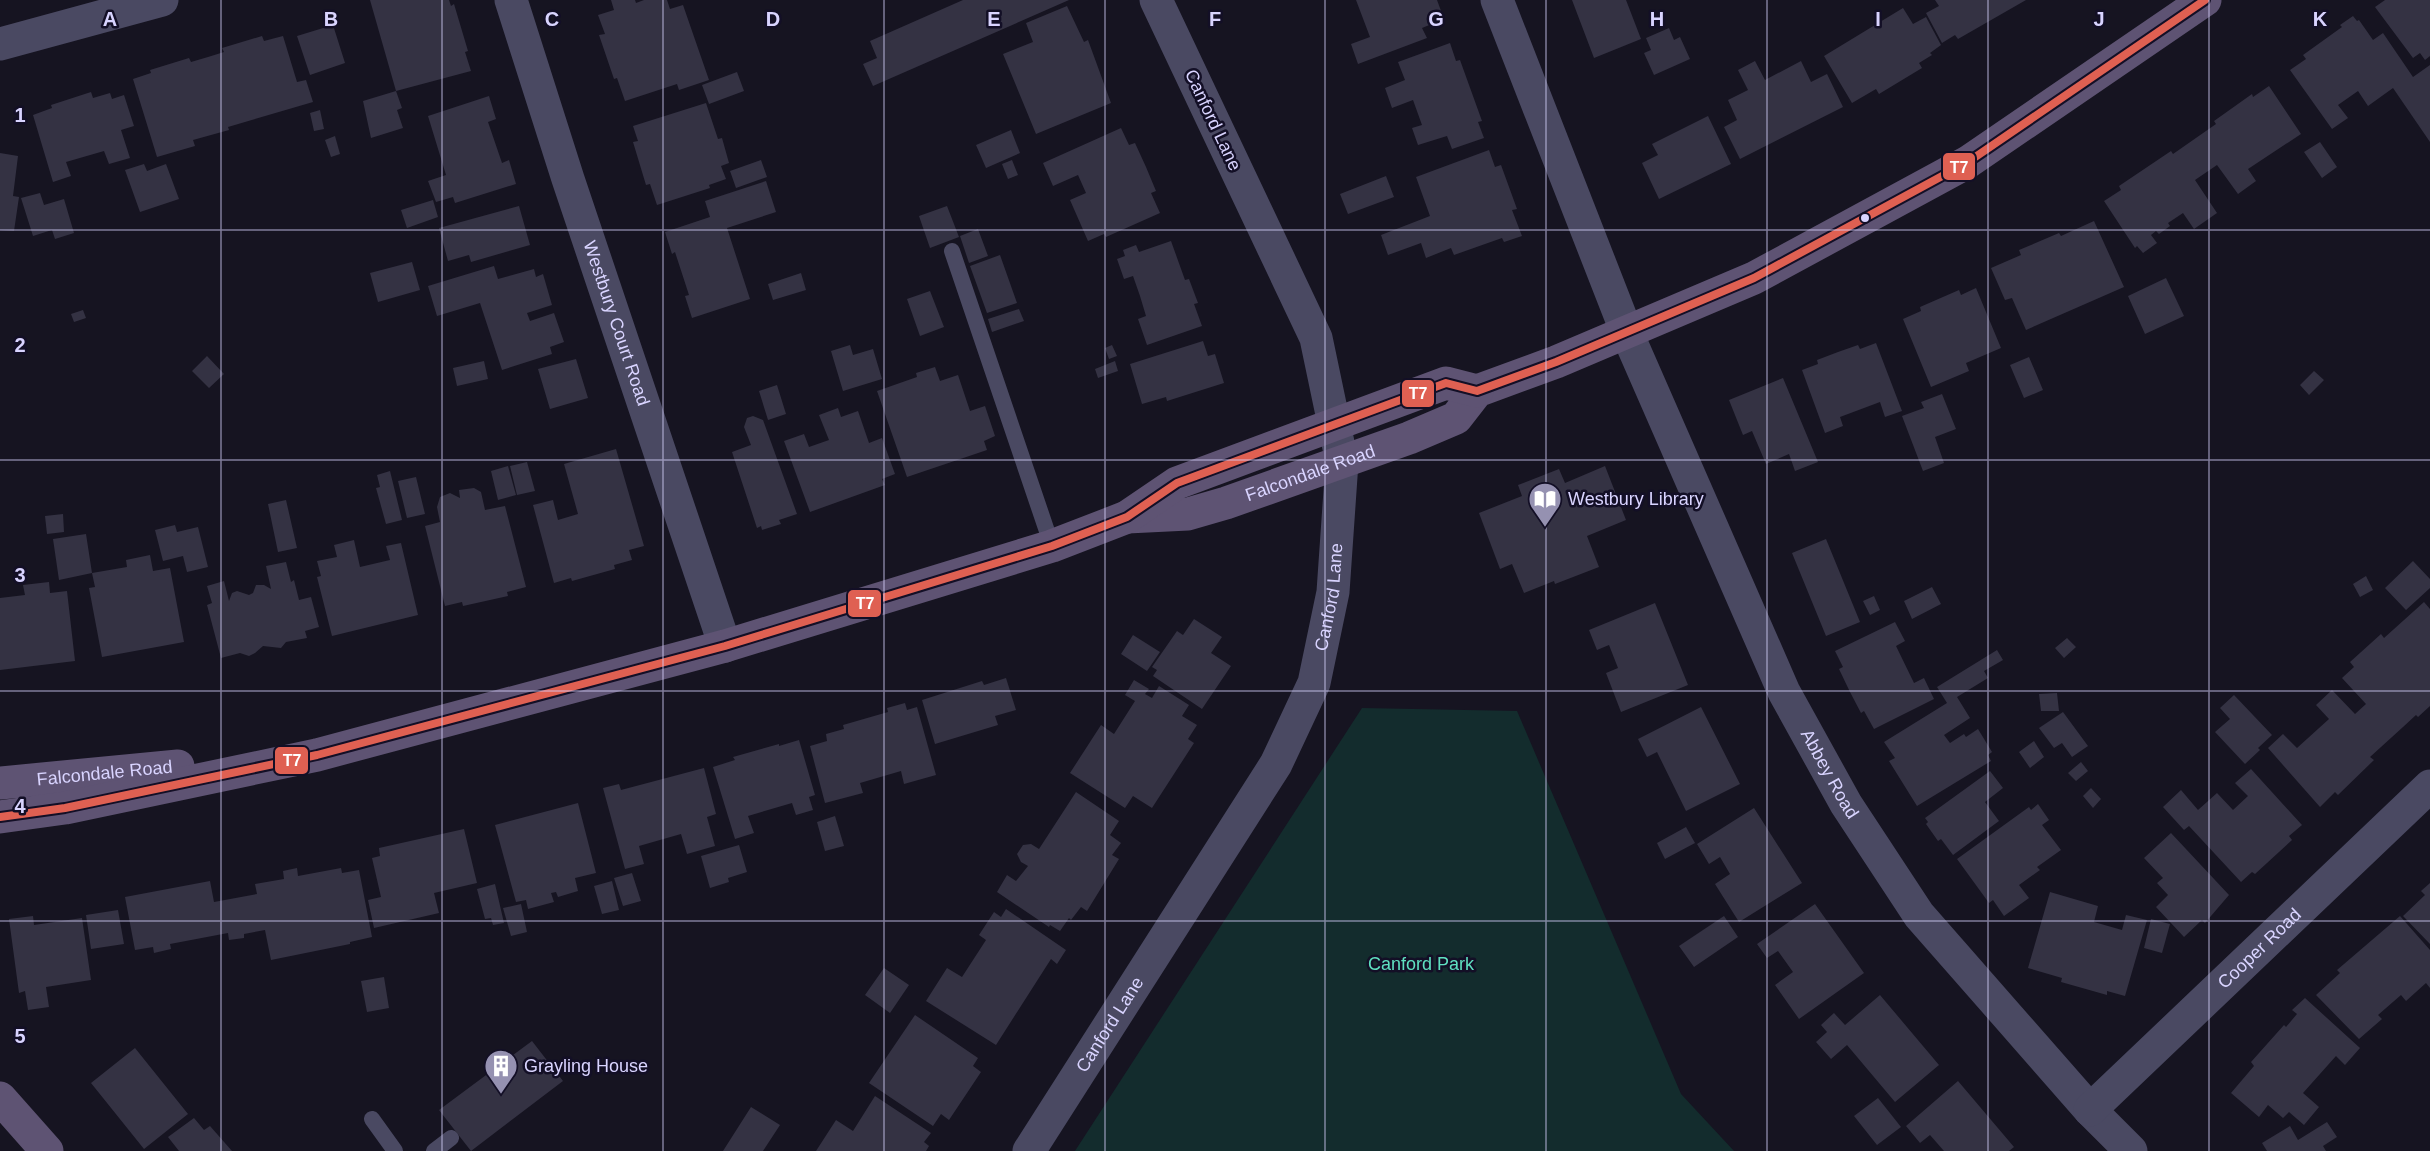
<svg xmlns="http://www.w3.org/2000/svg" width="2430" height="1151" viewBox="0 0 2430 1151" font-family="Arial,sans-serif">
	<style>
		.green { fill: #132c2d }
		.building { fill: #343243 }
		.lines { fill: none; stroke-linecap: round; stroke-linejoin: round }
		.service { stroke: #4a4962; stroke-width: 16 }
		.minor { stroke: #4a4962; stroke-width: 33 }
		.tertiary { stroke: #4a4962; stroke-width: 33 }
		.primary { stroke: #5e5373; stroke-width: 33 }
		.bus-1-casing { stroke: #130f26; stroke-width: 12 }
		.bus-1 { stroke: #df6052; stroke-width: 8 }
		.grid { fill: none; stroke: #d9d4ff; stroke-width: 1.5; stroke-opacity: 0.55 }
		.bus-dot { fill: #d9d4ff; stroke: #130f26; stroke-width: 2 }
		.labels { text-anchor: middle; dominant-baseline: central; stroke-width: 5; stroke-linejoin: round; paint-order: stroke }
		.street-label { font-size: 18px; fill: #d9d4ff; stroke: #130f26 }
		.poi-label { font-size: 18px; fill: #d9d4ff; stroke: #130f26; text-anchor: start }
		.park-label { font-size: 18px; fill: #5fe0c0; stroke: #130f26 }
		.grid-label { font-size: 20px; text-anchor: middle; font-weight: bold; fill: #d9d4ff; stroke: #130f26; stroke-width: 5; stroke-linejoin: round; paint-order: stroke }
		.line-badge { stroke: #130f26; stroke-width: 2 }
		.badge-label { font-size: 16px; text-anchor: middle; font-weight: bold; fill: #fff }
	</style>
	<rect width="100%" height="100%" fill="#161421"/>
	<path class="green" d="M1362 708 1517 711 1681 1094 1734 1151H1075Z"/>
	<path class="building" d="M370 0H449L451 6 454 4 468 51 465 52 471 71 396 91Z
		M611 0H635L636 3 644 0H667L670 9 683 5 709 80 679 90 677 84 625 101 617 78 614 79 599 35 605 34 598 15 614 10Z
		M963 0H1069L873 86 863 64 877 58 870 41Z
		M1356 0H1437L1444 19 1422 28 1427 38 1358 64 1351 44 1370 37Z
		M1572 0H1626L1641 39 1594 58Z
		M1935 0H2026L1958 39 1955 35 1942 43 1926 13 1939 6Z
		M2385 0H2430V56L2425 60 2420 53 2413 58 2375 7Z
		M1067 6 1084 42 1088 40 1111 103 1036 134 1003 54 1033 42 1026 23Z
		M1903 8 1913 24 1926 17 1941 45 1930 53 1932 55 1919 63 1922 68 1879 94 1876 89 1852 103 1824 56Z
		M2353 16 2357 21 2359 20 2373 40 2383 33 2413 77 2430 65V142L2393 88 2368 106 2358 91 2338 105 2348 118 2332 129 2290 70 2306 59 2303 55 2342 27 2340 25Z
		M333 25 345 63 310 75 297 36Z
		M1669 28 1674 40 1680 37 1690 59 1654 75 1644 53 1651 50 1646 38Z
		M262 36 264 41 283 36 297 82 306 80 313 102 228 127 229 130 193 140 195 146 157 157 133 79 151 73 150 70 189 58 191 62 208 57 224 52 222 48Z
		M1450 43 1456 61 1460 60 1482 121 1478 122 1484 138 1452 149 1447 136 1418 145 1412 128 1422 125 1413 100 1392 108 1385 88 1405 80 1398 62Z
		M1755 61 1765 80 1801 61 1811 82 1827 74 1843 107 1740 159 1724 127 1737 120 1728 100 1748 90 1738 70Z
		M737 72 744 91 709 104 702 85Z
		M2269 86 2301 134 2248 169 2256 181 2238 194 2217 165 2195 180 2217 213 2194 229 2183 213 2168 223 2170 226 2159 234 2156 231 2151 235 2157 243 2143 253 2137 246 2135 248 2104 201 2121 190 2119 186 2171 151 2173 154 2216 124 2214 121 2252 94 2253 97Z
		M396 91 402 108 397 110 403 128 371 138 363 101Z
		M91 92 93 98 110 93 112 99 124 95 134 126 121 130 130 158 109 164 104 151 66 162 71 176 53 182 33 115 52 108 51 105Z
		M489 96 496 119 488 122 502 163 509 160 516 184 455 203 453 197 436 202 428 181 446 175 428 116Z
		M706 103 718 139 722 138 729 163 721 166 726 179 709 185 710 188 657 205 650 184 646 185 633 142 638 141 633 126Z
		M320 110 324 129 314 131 310 113Z
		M1708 116 1731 164 1659 199 1642 163 1658 155 1652 144Z
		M1121 128 1129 145 1135 143 1146 167 1156 191 1151 193 1160 213 1106 237 1104 234 1088 241 1070 200 1086 193 1078 175 1053 186 1043 163Z
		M1011 130 1020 153 986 168 976 145Z
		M335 136 340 154 331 157 325 140Z
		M2320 142 2337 167 2322 178 2304 152Z
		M1489 150 1495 167 1501 165 1517 209 1512 210 1522 236 1504 242 1502 238 1454 255 1451 248 1426 258 1421 243 1388 255 1381 235 1430 216 1416 177Z
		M0 153 18 156 13 196 19 197 14 231 0 230Z
		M761 160 767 177 736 188 730 171Z
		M1012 160 1018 175 1008 179 1002 164Z
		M144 164 147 171 166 164 179 199 140 212 125 170Z
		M1386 176 1394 197 1348 214 1340 194Z
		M766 181 776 212 727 228 750 299 692 318 685 296 689 295 675 252 672 254 665 232 710 217 705 201Z
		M40 193 44 205 64 199 74 233 55 239 52 230 33 236 21 198Z
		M433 200 438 217 407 228 401 210Z
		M519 206 530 245 471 262 469 255 448 261 439 228Z
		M947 206 959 237 930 248 919 216Z
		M2094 221 2124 287 2026 330 2012 298 2005 300 1991 268 2021 255 2019 250 2059 233 2061 236Z
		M978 229 988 256 969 263 960 236Z
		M1171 241 1185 280 1189 279 1198 303 1194 304 1202 326 1147 345 1138 319 1146 316 1140 296 1133 276 1124 279 1117 259 1125 256 1123 250 1136 245 1139 252Z
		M1000 255 1017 303 987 313 970 266Z
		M412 262 420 290 378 302 370 273Z
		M494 266 498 279 534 269 536 277 543 274 552 305 527 313 530 321 554 313 564 342 550 347 552 354 502 370 480 303 437 316 428 286Z
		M801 273 806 290 773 300 768 284Z
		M2166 278 2184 316 2145 334 2128 296Z
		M1976 288 2001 348 1966 363 1969 371 1931 387 1903 319 1921 311 1920 307 1959 290 1961 295Z
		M930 291 944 327 920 336 907 299Z
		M1019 309 1024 321 992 332 988 319Z
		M83 310 86 318 74 322 71 314Z
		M1203 341 1208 356 1215 354 1224 383 1167 401 1166 397 1142 404 1130 364Z
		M1876 343 1902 411 1885 417 1880 402 1840 417 1843 426 1825 433 1802 370 1818 364 1817 360 1838 352 1858 345 1860 349Z
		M850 345 853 355 873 349 882 379 843 391 831 351Z
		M1112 345 1117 356 1109 359 1105 348Z
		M207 356 224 374 209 388 192 371Z
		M2029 357 2043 390 2024 398 2010 365Z
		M576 359 588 398 550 409 538 369Z
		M484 361 488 379 457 386 453 368Z
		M1115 361 1118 371 1098 378 1095 369Z
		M935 367 940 381 958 375 970 411 985 406 995 436 984 441 987 450 907 477 877 391 917 377 916 373Z
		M2314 371 2324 380 2309 395 2300 385Z
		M1783 378 1818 462 1795 471 1789 454 1766 464 1752 431 1743 435 1729 400Z
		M777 385 786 414 768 420 759 391Z
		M1942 394 1956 429 1935 437 1944 463 1923 471 1902 416 1924 408 1921 402Z
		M838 408 841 417 858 411 869 443 882 438 895 474 882 479 885 485 810 512 784 441 804 434 809 447 829 440 819 415Z
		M753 416 763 420 797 514 779 520 781 524 762 530 761 526 757 528 732 452 751 445 744 427 747 418Z
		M616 449 644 546 629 550 632 560 614 565 615 569 572 581 571 578 554 583 533 505 553 500 558 520 578 514 564 464Z
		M527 462 535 491 517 495 510 466Z
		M508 466 516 495 498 500 491 471Z
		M1605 466 1626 520 1587 536 1599 567 1555 584 1554 581 1524 593 1512 564 1500 569 1479 513 1522 496 1518 485 1559 469 1565 483Z
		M390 471 402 520 386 524 376 488 380 487 377 475Z
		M416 477 425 514 407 518 398 481Z
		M474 488 481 492 485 510 505 506 526 587 507 592 508 596 463 606 462 602 445 606 425 526 440 522 437 507 440 497 450 493 460 498 459 490Z
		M286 500 297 548 278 552 268 504Z
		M63 514 64 532 47 534 45 516Z
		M175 525 177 532 198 527 208 567 187 572 183 556 163 561 155 530Z
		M86 534 92 573 127 567 126 560 150 555 153 571 170 568 184 642 102 657 89 588 95 587 92 573 59 580 53 539Z
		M1826 539 1860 622 1826 636 1792 553Z
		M354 540 360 567 390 560 386 546 401 543 418 615 332 636 317 577 321 576 317 561 337 557 334 545Z
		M2413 561 2430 579V588L2406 610 2385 588Z
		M286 562 291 582 294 580 299 600 311 597 319 627 305 631 307 638 286 642 281 648 263 646 255 653 249 656 240 653 221 658 207 605 212 603 207 586 224 581 229 601 232 593 237 591 249 595 253 593 256 585H264L271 589 266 566Z
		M2366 576 2373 590 2360 597 2353 584Z
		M49 582 50 593 67 591 75 661 0 670V598L25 595 23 585Z
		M1932 587 1941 604 1912 619 1904 601Z
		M1874 596 1880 610 1870 615 1863 601Z
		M2424 602 2430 609V706L2418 717 2416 715 2403 727 2370 757 2374 760 2338 795 2335 792 2320 807 2268 748 2283 734 2297 748 2329 719 2316 705 2332 690 2355 714 2366 704 2342 678 2354 667 2350 662 2381 634 2384 638Z
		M1655 603 1688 685 1621 712 1606 673 1618 668 1609 645 1597 650 1589 630Z
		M1194 619 1222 637 1211 653 1231 666 1202 709 1153 676 1157 670 1152 667 1177 631 1183 635Z
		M1895 622 1905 641 1896 646 1914 683 1924 678 1934 699 1874 729 1864 711 1861 713 1850 692 1839 669 1843 667 1835 651Z
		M1133 635 1160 652 1147 671 1121 654Z
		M2067 638 2076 647 2064 658 2055 648Z
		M1997 650 2003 660 1984 671 1988 678 1957 697 1970 718 1944 735 1950 743 1964 734 1966 737 1978 729 1992 752 1988 755 1991 761 1917 806 1889 761 1895 758 1884 742 1947 703 1937 687Z
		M1006 678 1016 710 995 716 998 725 935 744 922 700 982 681 984 685Z
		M1134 680 1149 689 1145 694 1152 698 1159 686 1189 705 1182 716 1197 725 1188 739 1194 743 1152 808 1133 796 1125 808 1070 773 1101 725 1114 734 1135 701 1125 695Z
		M2057 693 2059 711H2041L2039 694Z
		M2234 695 2272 735 2258 748 2260 750 2245 764 2215 732 2230 719 2220 708Z
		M905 703 907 710 917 707 936 775 904 784 901 771 860 783 863 793 825 803 810 746 827 741 826 734 844 729 843 725 888 712 887 708Z
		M1701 707 1740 784 1686 811 1657 752 1647 757 1638 739Z
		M2063 712 2088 746 2072 757 2062 743 2054 748 2039 728Z
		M799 740 815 795 809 797 813 810 796 815 792 803 748 816 754 833 735 839 713 767 735 760 733 757 779 744V746Z
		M2034 741 2044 757 2030 768 2019 752Z
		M2081 762 2088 771 2076 781 2068 773Z
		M704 768 716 814 707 817 715 846 687 854 681 834 639 846 644 864 625 869 603 788 619 784 621 790Z
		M2251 769 2302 825 2289 836 2292 840 2255 874 2252 872 2241 882 2189 826 2184 830 2163 807 2181 790 2198 810 2217 793 2233 810 2248 796 2235 783Z
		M1990 771 2003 788 1985 802 1999 821 1953 855 1941 839 1938 841 1926 824 1928 822 1925 818Z
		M2091 788 2101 799 2093 808 2083 796Z
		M1076 792 1119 821 1110 835 1121 843 1112 855 1119 859 1087 911 1081 907 1071 920 1069 918 1060 931 1050 925 1049 927 997 892 1007 875 1016 881 1028 866 1021 862 1017 854 1023 845 1031 844 1039 849Z
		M578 803 596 873 575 878 578 891 558 897 556 892 551 893 554 902 528 909 526 900 516 902 495 825Z
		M2038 804 2049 820 2042 825 2061 850 2037 867 2040 870 2019 885 2029 898 2004 916 1993 900 1989 903 1957 859 2029 807 2031 810Z
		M1754 808 1802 883 1739 922 1715 884 1730 874 1720 857 1709 864 1697 844Z
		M835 816 844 846 825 851 817 822Z
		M1686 827 1695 843 1665 859 1657 843Z
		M464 829 477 883 434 893 439 913 374 928 368 900 381 897 372 858 380 856 379 848Z
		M2171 833 2229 895 2205 923 2202 920 2184 937 2156 907 2168 895 2157 883 2163 878 2144 858Z
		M739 845 747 872 728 878 729 882 710 888 701 856Z
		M297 868 298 876 341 868 342 873 359 870 372 937 350 942V944L271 960 265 930 244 934V938L229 940 228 933 170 944 171 949 154 953 153 947 135 950 125 897 210 881 214 902 257 894 255 884 284 879 283 871Z
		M632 873 641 901 623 906 614 878Z
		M612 881 619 910 602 914 594 886Z
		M2430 883V944L2403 916 2425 895 2421 891Z
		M495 884 504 923 493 925 491 918 485 919 477 889Z
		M2050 892 2098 906 2094 922 2122 930 2126 915 2147 920 2125 996 2107 991V995L2061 982 2062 978 2028 968Z
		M521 904 527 932 511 936 503 908Z
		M1815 904 1864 973 1799 1019 1775 985 1793 972 1778 951 1767 958 1757 944Z
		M1006 909 1066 950 1057 964 1051 959 996 1045 926 1001 947 968 962 977 986 940 979 935 994 912 1001 917Z
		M118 910 124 944 91 949 86 915Z
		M33 916 34 925 82 918 91 980 46 987 49 1007 28 1010 25 991 19 993 9 919Z
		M1724 916 1738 937 1694 967 1679 946Z
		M2400 916 2430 950V988L2426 983 2406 1001 2401 995 2378 1015 2382 1019 2359 1039 2316 995 2340 973 2337 970Z
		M2151 919 2170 924 2162 953 2144 948Z
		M884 968 909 985 890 1013 865 995Z
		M384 977 389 1008 367 1012 361 981Z
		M1880 995 1939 1065 1895 1102 1847 1045 1831 1059 1816 1042 1827 1032 1821 1025 1834 1013 1845 1025Z
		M2305 998 2360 1048 2345 1065 2336 1056 2303 1093 2319 1107 2304 1125 2289 1112 2283 1118 2268 1105 2259 1117 2231 1093 2254 1066 2251 1062 2284 1025 2286 1027 2297 1014 2292 1010Z
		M915 1015 978 1058 973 1066 981 1072 949 1120 941 1114 933 1126 869 1083Z
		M532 1041 563 1081 471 1151 439 1110Z
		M135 1048 188 1114 144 1149 91 1083Z
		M1958 1081 2014 1147 2009 1151H1944L1930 1135 1920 1143 1906 1126Z
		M875 1096 931 1133 924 1142 929 1146 926 1151H816L836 1120 853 1131Z
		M1878 1098 1901 1127 1877 1145 1854 1116Z
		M751 1107 780 1125 763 1151H723Z
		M194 1118 204 1130 210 1126 232 1151H179L168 1137Z
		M2327 1122 2337 1137 2323 1146 2326 1151H2267L2262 1143 2290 1126 2298 1140Z"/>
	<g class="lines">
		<path class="service" d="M952 251 1052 546
			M372 1119 395 1151
			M434 1151 451 1138"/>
		<g class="minor">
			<path id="s1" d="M511 0 568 179 725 646"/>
			<path id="s2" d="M1497 0 1627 333 1784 692 1846 804 1919 915 2090 1110 2131 1151"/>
			<path d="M0 44 162 0"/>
			<path id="s3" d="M2090 1110 2430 786"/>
		</g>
		<path class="tertiary" id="s4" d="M1029 1151 1276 764 1314 683 1333 592 1342 462 1316 338 1156 0"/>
		<g class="primary">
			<path id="s5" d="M1127 517 1188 514 1226 503 1409 438 1456 418 1477 391 1556 362 1754 278 1968 162 2205 0"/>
			<path id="s6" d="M0 783 178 766"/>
			<path d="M0 817 65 808 317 755 725 646 1052 546 1127 517 1177 483 1446 383 1477 391"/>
			<path d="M0 1098 47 1151"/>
		</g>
		<g class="bus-1-casing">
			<path id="bus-1" d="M0 817 65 808 317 755 725 646 1052 546 1127 517 1177 483 1446 383 1477 391 1556 362 1754 278 1968 162 2205 0"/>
		</g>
		<use href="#bus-1" class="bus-1"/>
	</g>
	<path class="grid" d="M221 0V1151M442 0V1151M663 0V1151M884 0V1151M1105 0V1151M1325 0V1151M1546 0V1151M1767 0V1151M1988 0V1151M2209 0V1151M0 230H2430M0 460H2430M0 691H2430M0 921H2430"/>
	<defs>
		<g id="library-pin" transform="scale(1.725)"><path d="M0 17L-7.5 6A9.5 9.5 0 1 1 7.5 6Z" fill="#9591b1" stroke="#130f26"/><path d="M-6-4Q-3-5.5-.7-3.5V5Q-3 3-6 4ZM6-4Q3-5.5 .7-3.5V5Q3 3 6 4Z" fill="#fff"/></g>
		<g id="building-pin" transform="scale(1.725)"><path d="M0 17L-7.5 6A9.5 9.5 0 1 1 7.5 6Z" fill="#9591b1" stroke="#130f26"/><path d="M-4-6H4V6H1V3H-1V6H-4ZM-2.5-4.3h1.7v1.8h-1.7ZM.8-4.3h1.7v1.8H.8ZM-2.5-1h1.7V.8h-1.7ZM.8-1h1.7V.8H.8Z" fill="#fff"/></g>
	</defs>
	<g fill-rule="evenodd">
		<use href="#library-pin" x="1545" y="499"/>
		<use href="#building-pin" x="501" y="1066"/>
	</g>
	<circle class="bus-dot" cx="1865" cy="218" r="5"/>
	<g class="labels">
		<g class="street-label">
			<text transform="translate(1213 120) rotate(65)">Canford Lane</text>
			<text stroke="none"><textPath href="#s1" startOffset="340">Westbury Court Road</textPath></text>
			<text stroke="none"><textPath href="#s5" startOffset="190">Falcondale Road</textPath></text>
			<text stroke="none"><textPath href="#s4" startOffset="636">Canford Lane</textPath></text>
			<text stroke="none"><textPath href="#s6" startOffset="105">Falcondale Road</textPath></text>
			<text stroke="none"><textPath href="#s2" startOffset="843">Abbey Road</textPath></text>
			<text stroke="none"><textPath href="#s3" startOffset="234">Cooper Road</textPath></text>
			<text stroke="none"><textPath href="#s4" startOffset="150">Canford Lane</textPath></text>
		</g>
		<g class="poi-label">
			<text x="1568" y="499">Westbury Library</text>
			<text x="524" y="1066">Grayling House</text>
		</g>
		<g class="park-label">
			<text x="1421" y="964">Canford Park</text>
		</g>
	</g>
	<g class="grid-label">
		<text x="110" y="26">A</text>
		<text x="331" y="26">B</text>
		<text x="552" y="26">C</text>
		<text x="773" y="26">D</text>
		<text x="994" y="26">E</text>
		<text x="1215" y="26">F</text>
		<text x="1436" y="26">G</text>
		<text x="1657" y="26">H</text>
		<text x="1878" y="26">I</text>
		<text x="2099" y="26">J</text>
		<text x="2320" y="26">K</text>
		<text x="20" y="122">1</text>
		<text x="20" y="352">2</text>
		<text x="20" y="582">3</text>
		<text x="20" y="813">4</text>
		<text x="20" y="1043">5</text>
	</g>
	<g class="line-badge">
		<rect x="1942" y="152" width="34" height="29" rx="6" fill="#df6052"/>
		<rect x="1401" y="379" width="34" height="29" rx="6" fill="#df6052"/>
		<rect x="847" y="589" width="35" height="29" rx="6" fill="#df6052"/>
		<rect x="274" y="746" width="35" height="29" rx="6" fill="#df6052"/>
	</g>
	<g class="badge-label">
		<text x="1959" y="173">T7</text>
		<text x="1418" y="399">T7</text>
		<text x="865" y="609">T7</text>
		<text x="292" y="766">T7</text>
	</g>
</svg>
